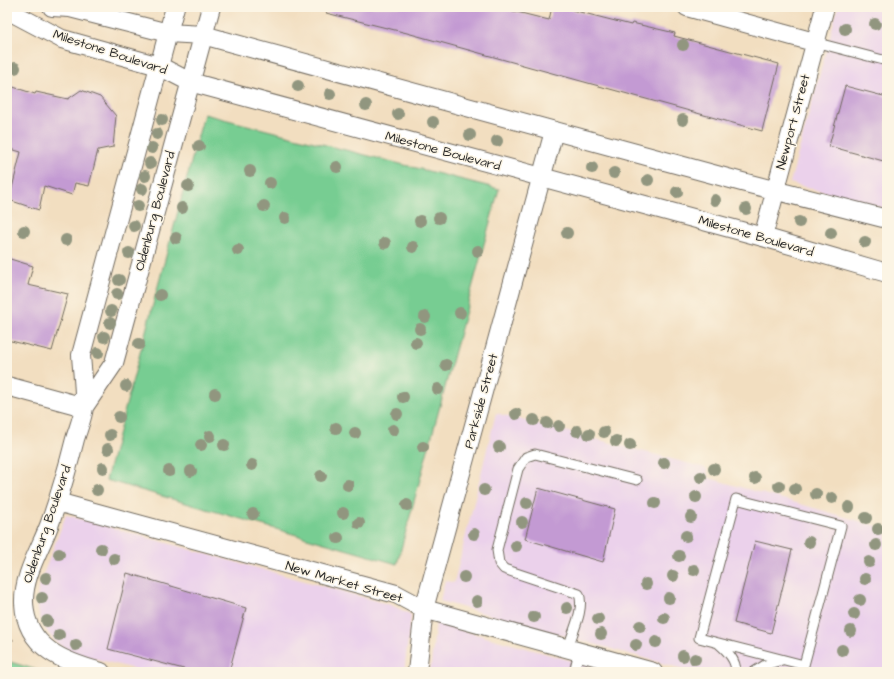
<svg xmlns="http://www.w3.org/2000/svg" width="894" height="679" viewBox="0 0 894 679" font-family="'Architects Daughter',sans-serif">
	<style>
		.built { fill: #ebd1eb }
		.green { fill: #77cd92; stroke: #517c5e }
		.building { fill: #c39ad3 }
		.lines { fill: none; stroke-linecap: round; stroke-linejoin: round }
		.service-casing { stroke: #716a5f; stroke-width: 11 }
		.minor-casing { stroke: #716a5f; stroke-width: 20 }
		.path { stroke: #716a5f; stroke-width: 2.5; stroke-dasharray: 1 3; stroke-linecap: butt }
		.service { stroke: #fff; stroke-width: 9 }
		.minor { stroke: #fff; stroke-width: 18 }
		.tree { fill: #91967f }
		.labels { text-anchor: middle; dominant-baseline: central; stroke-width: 3; stroke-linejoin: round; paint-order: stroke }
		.street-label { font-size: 13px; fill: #2b2b2b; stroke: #fcf5e5 }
	</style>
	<rect width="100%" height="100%" fill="#fcf5e5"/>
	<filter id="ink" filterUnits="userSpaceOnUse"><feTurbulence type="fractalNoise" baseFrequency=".025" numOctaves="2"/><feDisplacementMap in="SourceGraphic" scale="8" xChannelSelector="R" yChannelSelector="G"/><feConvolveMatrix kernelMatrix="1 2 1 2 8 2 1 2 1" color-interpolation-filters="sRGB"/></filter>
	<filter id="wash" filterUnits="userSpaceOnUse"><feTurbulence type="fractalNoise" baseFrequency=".012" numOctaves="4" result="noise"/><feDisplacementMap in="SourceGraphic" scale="16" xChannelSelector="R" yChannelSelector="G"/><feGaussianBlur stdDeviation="0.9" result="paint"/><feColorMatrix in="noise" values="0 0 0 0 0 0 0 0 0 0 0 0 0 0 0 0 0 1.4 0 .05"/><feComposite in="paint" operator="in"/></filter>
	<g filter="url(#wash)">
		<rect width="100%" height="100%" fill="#f2dec0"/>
		<path class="built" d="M838 7H887V209L790 183Z
			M496 413 706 468 709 478 887 529V664L885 672H694L440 601 445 580 454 583Z
			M66 515 391 605 410 614 411 617 404 672H145L71 652 58 644 48 633 40 619 37 604 38 588Z
			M436 623 612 672H430Z"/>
		<path class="green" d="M204 114 499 189 397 564 106 480Z
			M7 661 44 672H7Z"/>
		<g id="blocks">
			<path class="building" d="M327 7H510L509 10 549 20 552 7H573L572 10 631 25 632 23 675 33 674 36 779 64 762 131 407 33 326 13Z
				M7 85 35 94 36 92 68 99 81 90 100 97 116 116 113 147 98 150 89 186 75 183 72 195 44 186 39 210 9 200 21 152 7 148Z
				M845 86 887 97V162L829 146Z
				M7 258 33 266 28 285 68 294 52 351 7 340Z
				M538 488 615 509 603 562 525 539Z
				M755 541 792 550 771 633 734 623Z
				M127 573 246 608 229 672H195L108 649Z"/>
		</g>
	</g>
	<g filter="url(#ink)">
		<use href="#blocks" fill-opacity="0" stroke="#716a5f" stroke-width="1"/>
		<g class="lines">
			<g class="service-casing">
				<path id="service" d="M814 42 887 61
					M736 499 841 526 804 665 699 638Z
					M719 644C728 652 736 660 736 672
					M568 648C572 633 585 609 579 594L504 569 499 563 497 550 518 469 526 457 535 454 637 480
					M574 672 579 652
					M754 672 765 665 782 660"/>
			</g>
			<g class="minor-casing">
				<path id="minor" d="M52 7 70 8 168 33 203 35 742 182 887 219
					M687 7 814 42
					M7 10 62 39 159 66 190 82 763 237 887 273
					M763 237 825 7
					M7 386 84 407
					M84 407 114 363 211 7
					M57 502 396 594 424 609 653 672
					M101 672C64 662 26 648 24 603 23 575 41 548 50 523 60 495 68 467 75 439 78 429 83 417 84 407 85 390 82 372 81 355L175 7
					M417 672 424 609 554 131"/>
			</g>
			<path class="path" d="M7 646 13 639"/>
			<use href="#service" class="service"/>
			<use href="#minor" class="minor"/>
		</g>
		<g class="tree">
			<circle cx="875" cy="24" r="6"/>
			<circle cx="845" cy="29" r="6"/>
			<circle cx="683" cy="45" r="6"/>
			<circle cx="15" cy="68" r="6"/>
			<circle cx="298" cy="86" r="6"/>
			<circle cx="330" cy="94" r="6"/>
			<circle cx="366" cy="105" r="6"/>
			<circle cx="398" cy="114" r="6"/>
			<circle cx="162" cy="120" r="6"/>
			<circle cx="683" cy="120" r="6"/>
			<circle cx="433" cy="122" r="6"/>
			<circle cx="157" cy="134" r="6"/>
			<circle cx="470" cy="135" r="6"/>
			<circle cx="497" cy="141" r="6"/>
			<circle cx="199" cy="146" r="6"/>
			<circle cx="152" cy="148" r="6"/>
			<circle cx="150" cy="163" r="6"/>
			<circle cx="337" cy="167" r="6"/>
			<circle cx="592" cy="168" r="6"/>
			<circle cx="250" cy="171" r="6"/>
			<circle cx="614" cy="173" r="6"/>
			<circle cx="145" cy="176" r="6"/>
			<circle cx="648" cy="180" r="6"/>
			<circle cx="270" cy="183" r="6"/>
			<circle cx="188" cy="186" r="6"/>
			<circle cx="142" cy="189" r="6"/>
			<circle cx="677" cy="192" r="6"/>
			<circle cx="715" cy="200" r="6"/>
			<circle cx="138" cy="206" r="6"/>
			<circle cx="264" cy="206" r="6"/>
			<circle cx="182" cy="208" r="6"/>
			<circle cx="746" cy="209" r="6"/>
			<circle cx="285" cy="218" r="6"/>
			<circle cx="439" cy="218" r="6"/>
			<circle cx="420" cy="221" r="6"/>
			<circle cx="799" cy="222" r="6"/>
			<circle cx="134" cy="226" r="6"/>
			<circle cx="24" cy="231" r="6"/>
			<circle cx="567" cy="233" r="6"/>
			<circle cx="831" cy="233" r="6"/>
			<circle cx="176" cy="238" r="6"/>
			<circle cx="66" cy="240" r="6"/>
			<circle cx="865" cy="242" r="6"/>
			<circle cx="385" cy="243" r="6"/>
			<circle cx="413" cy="247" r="6"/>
			<circle cx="238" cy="250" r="6"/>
			<circle cx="478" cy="251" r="6"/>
			<circle cx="129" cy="253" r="6"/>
			<circle cx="119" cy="280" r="6"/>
			<circle cx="117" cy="294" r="6"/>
			<circle cx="160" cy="295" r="6"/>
			<circle cx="111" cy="311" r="6"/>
			<circle cx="460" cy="313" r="6"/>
			<circle cx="425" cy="317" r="6"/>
			<circle cx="110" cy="323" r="6"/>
			<circle cx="420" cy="329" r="6"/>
			<circle cx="104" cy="337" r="6"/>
			<circle cx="416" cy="343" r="6"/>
			<circle cx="139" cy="344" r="6"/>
			<circle cx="98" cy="353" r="6"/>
			<circle cx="446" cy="365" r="6"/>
			<circle cx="126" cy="386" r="6"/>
			<circle cx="438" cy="389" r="6"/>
			<circle cx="215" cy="394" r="6"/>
			<circle cx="403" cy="397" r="6"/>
			<circle cx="397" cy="414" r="6"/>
			<circle cx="516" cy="414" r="6"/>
			<circle cx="119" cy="417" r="6"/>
			<circle cx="534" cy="420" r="6"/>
			<circle cx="547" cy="423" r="6"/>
			<circle cx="559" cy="426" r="6"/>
			<circle cx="336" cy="428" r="6"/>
			<circle cx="393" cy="430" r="6"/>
			<circle cx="577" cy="431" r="6"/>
			<circle cx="604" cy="432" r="6"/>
			<circle cx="355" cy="433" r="6"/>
			<circle cx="589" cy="434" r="6"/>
			<circle cx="110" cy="435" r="6"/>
			<circle cx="210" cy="436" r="6"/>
			<circle cx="616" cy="441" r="6"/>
			<circle cx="201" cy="445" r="6"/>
			<circle cx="224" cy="445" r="6"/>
			<circle cx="630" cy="445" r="6"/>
			<circle cx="423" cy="447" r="6"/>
			<circle cx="499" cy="447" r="6"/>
			<circle cx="108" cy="449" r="6"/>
			<circle cx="664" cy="463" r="6"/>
			<circle cx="252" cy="465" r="6"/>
			<circle cx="103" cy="468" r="6"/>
			<circle cx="714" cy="469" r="6"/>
			<circle cx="169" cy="471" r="6"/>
			<circle cx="191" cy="471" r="6"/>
			<circle cx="321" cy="476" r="6"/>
			<circle cx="701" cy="477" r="6"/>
			<circle cx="755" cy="478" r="6"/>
			<circle cx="348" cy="485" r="6"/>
			<circle cx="779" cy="486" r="6"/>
			<circle cx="795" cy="489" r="6"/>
			<circle cx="97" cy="490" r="6"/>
			<circle cx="484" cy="490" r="6"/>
			<circle cx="816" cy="494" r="6"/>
			<circle cx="696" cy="497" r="6"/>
			<circle cx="832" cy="498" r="6"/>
			<circle cx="527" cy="503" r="6"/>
			<circle cx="655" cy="503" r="6"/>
			<circle cx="407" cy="505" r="6"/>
			<circle cx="849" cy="507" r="6"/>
			<circle cx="343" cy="513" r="6"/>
			<circle cx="253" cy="514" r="6"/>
			<circle cx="691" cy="517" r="6"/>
			<circle cx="866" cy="518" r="6"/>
			<circle cx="522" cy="522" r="6"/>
			<circle cx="359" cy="523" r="6"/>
			<circle cx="878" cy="529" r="6"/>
			<circle cx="474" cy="534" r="6"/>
			<circle cx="686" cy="536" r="6"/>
			<circle cx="338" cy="538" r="6"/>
			<circle cx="809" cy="542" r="6"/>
			<circle cx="876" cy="545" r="6"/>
			<circle cx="516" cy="546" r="6"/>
			<circle cx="101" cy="549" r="6"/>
			<circle cx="59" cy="554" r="6"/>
			<circle cx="679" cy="556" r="6"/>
			<circle cx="114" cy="559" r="6"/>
			<circle cx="869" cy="562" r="6"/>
			<circle cx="694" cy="570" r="6"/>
			<circle cx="673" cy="576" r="6"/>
			<circle cx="464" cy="577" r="6"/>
			<circle cx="46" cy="578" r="6"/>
			<circle cx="865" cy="579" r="6"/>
			<circle cx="646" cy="584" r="6"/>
			<circle cx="42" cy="598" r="6"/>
			<circle cx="669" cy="598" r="6"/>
			<circle cx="860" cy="600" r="6"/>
			<circle cx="477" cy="601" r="6"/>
			<circle cx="567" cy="608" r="6"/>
			<circle cx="854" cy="614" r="6"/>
			<circle cx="534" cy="617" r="6"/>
			<circle cx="664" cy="618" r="6"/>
			<circle cx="598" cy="619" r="6"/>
			<circle cx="47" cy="621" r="6"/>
			<circle cx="640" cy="626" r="6"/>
			<circle cx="851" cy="631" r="6"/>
			<circle cx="601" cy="634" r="6"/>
			<circle cx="59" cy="635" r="6"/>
			<circle cx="656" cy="642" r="6"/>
			<circle cx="76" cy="645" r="6"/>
			<circle cx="636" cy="645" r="6"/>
			<circle cx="842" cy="650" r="6"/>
			<circle cx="683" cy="656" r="6"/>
			<circle cx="695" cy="659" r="6"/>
		</g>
	</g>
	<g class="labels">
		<g class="street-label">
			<text transform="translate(110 52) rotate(18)">Milestone Boulevard</text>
			<text transform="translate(793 122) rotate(-75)">Newport Street</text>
			<text transform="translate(443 151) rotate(15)">Milestone Boulevard</text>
			<text transform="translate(155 211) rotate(-75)">Oldenburg Boulevard</text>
			<text transform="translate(756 236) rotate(16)">Milestone Boulevard</text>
			<text transform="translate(481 401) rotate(-75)">Parkside Street</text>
			<text transform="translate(47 524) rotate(-71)">Oldenburg Boulevard</text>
			<text transform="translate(344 582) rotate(16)">New Market Street</text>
		</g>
	</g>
	<rect width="894" height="679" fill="none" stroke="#fcf5e5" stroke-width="24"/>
</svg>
